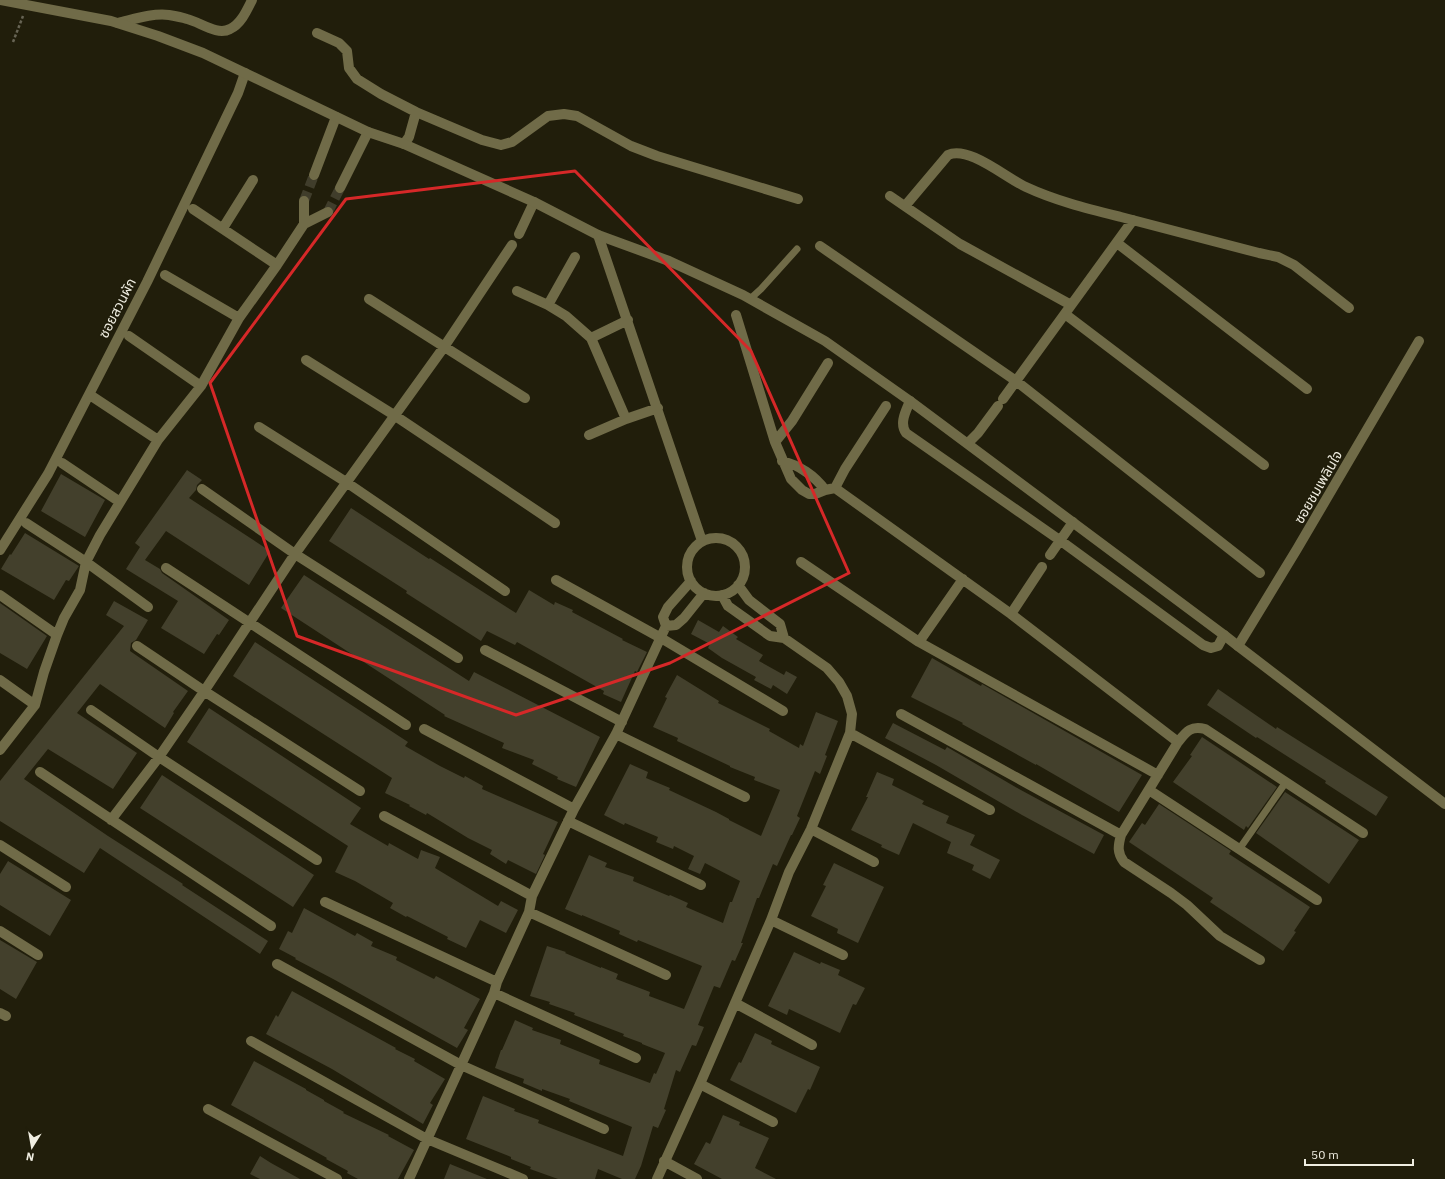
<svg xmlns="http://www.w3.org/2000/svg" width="1445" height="1179" viewBox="0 0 1445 1179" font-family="'IBM Plex Sans','Noto Sans Thai',sans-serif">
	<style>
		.building { fill: #43402c }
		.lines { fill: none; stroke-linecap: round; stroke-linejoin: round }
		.minor-tunnel { stroke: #403d2b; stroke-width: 10; stroke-dasharray: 10 5; stroke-linecap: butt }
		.path { stroke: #676454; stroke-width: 2.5; stroke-dasharray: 3 2; stroke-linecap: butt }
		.service { stroke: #706b48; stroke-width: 7 }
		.minor { stroke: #706b48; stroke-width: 10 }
		.tertiary { stroke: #706b48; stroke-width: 10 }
		.marked { fill: none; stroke: #d62828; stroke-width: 3; stroke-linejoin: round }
		.labels { text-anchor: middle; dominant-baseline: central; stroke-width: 3; stroke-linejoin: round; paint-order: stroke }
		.street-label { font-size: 14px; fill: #f0eee2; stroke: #211e0b }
	</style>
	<rect width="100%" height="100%" fill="#211e0b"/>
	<path class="building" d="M187 470 202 480 197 485 196 490 189 498 270 551 249 585 166 531 145 560 160 569 162 573 229 620 219 635 217 634 204 654 161 628 178 601 126 569 140 547 135 543Z
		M61 474 105 500 85 537 41 511Z
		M351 508 429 559 430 558 516 613 529 590 554 605 555 602 573 610 572 612 623 639 622 640 647 652 637 672 635 671 621 702 603 694 604 691 517 642 515 645 487 631 481 641 406 593 407 591 329 541Z
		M25 533 79 566 69 581 66 580 54 600 1 569 10 554 11 555Z
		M304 575 469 681 474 672 600 737 576 787 557 779 558 777 532 764 534 760 502 748 504 743 444 716 445 715 281 608Z
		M114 601 148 620 136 640 131 643 130 651 188 691 173 712 174 713 165 728 100 684 77 713 137 753 113 789 48 749 24 779 108 836 183 884 182 885 268 941 260 954 100 848 84 873 0 821V781L124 626 106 615Z
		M0 603 47 636 27 669 0 653Z
		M698 620 719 632 723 626 738 637 736 639 763 655 759 661 784 675 786 671 797 677 787 694 773 685 771 689 754 680 756 677 722 658 708 648 710 644 691 634Z
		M255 642 408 742 405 746 440 766 464 778 465 776 483 786 482 789 558 822 543 854 545 855 536 874 508 860 506 864 490 854 492 850 468 838 427 813 426 815 409 806 410 805 385 793 392 778 233 676Z
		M932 658 981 686 982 684 1142 775 1119 812 1036 764V765L962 724 963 723 911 697Z
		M677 675 719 701 718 703 770 729 769 731 799 748 800 744 803 746 816 712 838 721 825 755 827 756 820 774 815 771 797 816 800 818 792 835H791L777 866 773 864 759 898H757L741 943H743L735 961 732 960 720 988 714 986 698 1025 704 1027 696 1046 692 1045 680 1072 676 1070 664 1109 666 1110 658 1128 653 1126 641 1166 635 1179H622L598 1169 595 1179H558L530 1169 531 1167 511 1159V1157L466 1139 483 1096 515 1109 514 1111 539 1120 538 1123 623 1156 632 1127 569 1101 570 1099 542 1089V1091L523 1083 524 1079 495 1068 501 1050H502L515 1020 533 1028 532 1030 561 1040 560 1044 600 1060 599 1064 650 1083 654 1073 656 1074 665 1053 642 1044V1043L623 1036 624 1034 574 1015 575 1013 549 1004 550 1002 530 996 547 946 566 952 565 953 601 968V967L618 974 616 979 650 992 649 996 684 1009 702 966 638 940 637 942 619 934 620 931 582 915V916L565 909 589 855 607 863 605 867 634 877 633 881 669 896 670 895 688 903 686 907 723 923 730 902H732L740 881 705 863 700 874 688 869 694 856 674 846 673 849 656 842 658 837 625 823 624 825 604 815 630 764 648 772 646 778 670 788 669 790 716 812 729 819V820L761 836 780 790 754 780 755 777 730 767V766L677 741 678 738 653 727 667 698 665 697Z
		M1218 689 1276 729 1277 727 1388 797 1376 816 1325 783 1326 781 1257 737 1256 738 1207 705Z
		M209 708 361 808 350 824 388 846 389 843 418 859 421 850 440 857 435 868 498 906 501 901 518 910 506 933 480 920 466 948 447 939 448 937 407 916 406 917 390 908 393 903 355 881 335 872 348 846 187 742Z
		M893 723 945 750 947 747 1019 789 1104 835 1094 854 1022 815 936 765 885 738Z
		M1202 737 1277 787 1248 828 1246 826 1244 830 1173 782 1192 756 1190 755Z
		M877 772 894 779 892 785 924 801 922 804 949 816 946 823 975 835 970 845 1000 860 990 879 972 870 974 865 947 853 951 842 913 823 899 855 881 847 882 845 851 830 868 797H866Z
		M162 775 314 875 293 907 140 808Z
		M1285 792 1359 840 1329 884 1256 833Z
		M1159 804 1231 851 1229 854 1310 907 1294 931 1296 932 1283 951 1210 902 1213 898 1129 842 1142 823 1145 825Z
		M8 861 71 900 50 936 0 905V874Z
		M834 863 884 887 858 943 837 933 838 929 811 916 826 886 823 885Z
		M304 908 355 936 357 933 373 942 371 946 397 957 396 960 434 979 436 976 480 999 464 1028 468 1030 457 1048 335 980 295 959 296 958 279 949 288 931 292 933Z
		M0 940 37 962 16 999 0 989Z
		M794 952 820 964 821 962 840 970 838 975 865 988 856 1005 853 1004 840 1033 789 1009 787 1015 768 1006Z
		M292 991 396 1048 395 1049 415 1059 414 1061 445 1079 430 1103 433 1105 423 1124 332 1069 266 1034 276 1015 278 1017Z
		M755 1033 772 1041 771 1044 820 1067 810 1090 808 1089 796 1113 730 1080 739 1062 741 1063Z
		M254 1061 306 1089V1090L324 1100V1101L344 1112 343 1113 389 1135 388 1136 414 1150 398 1179H358L347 1173 348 1171 326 1159 327 1158 231 1105Z
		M723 1115 740 1122 739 1125 769 1138 755 1168 776 1179H722L694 1164 706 1142 710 1144Z
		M260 1156 271 1163 300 1179H260L250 1174Z
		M450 1164 487 1179H444Z"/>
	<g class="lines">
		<path class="minor-tunnel" d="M304 201 314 175
			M328 212 340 188"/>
		<path class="path" d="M13 42 23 16"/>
		<path class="service" d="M750 299 761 289 797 249
			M1240 848 1286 782"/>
		<path class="minor" d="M118 23C135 19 152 13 169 15 175 16 181 17 187 19 200 22 217 36 230 29 241 24 247 10 252 0
			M317 33 339 43 347 51 349 68 357 79 381 94 416 112 482 140 501 145 512 142 548 116 564 114 577 116 631 146 657 156 798 199
			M404 144 409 137 416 112
			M314 175 336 117
			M340 188 368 132
			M890 196 960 244 1071 305
			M905 206 948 155C968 145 1006 178 1026 187 1056 201 1089 209 1121 217 1167 229 1213 241 1259 253L1278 257 1294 265 1349 308
			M193 209 277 265
			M304 224V201
			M223 228 253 180
			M519 234 534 202
			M598 235 702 541
			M1117 243 1307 389
			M820 246 1016 381 1260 573
			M165 275 239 318
			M517 291 548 305 566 316 591 338 626 419
			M369 299 525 398
			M548 305 575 257
			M1065 314 1264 465
			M736 315 775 442 791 479 802 490 809 494H815L825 490 835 488
			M129 336 201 386
			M591 338 628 320
			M306 360 394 415 555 523
			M93 397 158 440
			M1003 399 1133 220
			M910 401C906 411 899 423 906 433L1061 541 1203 645 1211 648 1218 646 1224 635
			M886 406 845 469 835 488 1011 614 1178 742
			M259 427 346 482 505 591
			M589 435 626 419 658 408
			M775 442 792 421 828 363
			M968 443 978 433 998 406
			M782 461C799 465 815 476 825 490
			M62 463 120 502
			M202 489 295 554 458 658
			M26 523 86 562 148 607
			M687 567a29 29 0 1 1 58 0a29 29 0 1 1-58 0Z
			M0 550 48 474 147 282 238 93 245 73
			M1050 555 1073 522
			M801 562 919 642 1158 775
			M166 568 406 725
			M556 580 661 638 783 711
			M738 585 749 600 780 624 784 638
			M0 595 57 635
			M1011 614 1042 567
			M666 626 676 625 684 618 704 593
			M919 642 963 579
			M137 646 204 691 360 791
			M1238 646 1297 549 1419 341
			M485 650 622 722
			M0 680 35 705
			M91 710 159 757 317 860
			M901 714 1121 835
			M424 729 574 809
			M850 733 990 810
			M616 734 745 797
			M0 750 35 705 44 672 57 635 64 618 80 590 86 562 100 535 158 440 201 386 239 318 277 265 304 224 328 212
			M40 772 271 926
			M1149 790 1317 900
			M384 816 532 896
			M111 820 159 757 203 693 295 554 444 347 512 245
			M568 821 701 885
			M811 829 874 862
			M0 845 66 887
			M325 902 497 982
			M529 912 666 975
			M771 920 843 955
			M0 931 38 955
			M1260 960 1220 936 1187 905 1171 893 1124 862C1117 853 1118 846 1121 835L1178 742C1186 732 1191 725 1205 729L1363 833
			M277 964 461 1065 604 1129
			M494 993 636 1058
			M735 1003 812 1045
			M0 1013 6 1016
			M251 1041 427 1139 523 1179
			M700 1084 773 1122
			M208 1109 337 1179
			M664 1161 697 1179
			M409 1179 494 993 497 982 529 912 532 896 574 809 616 734 666 626 663 617 668 607 691 581
			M657 1179 700 1084 771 920 789 872 811 829 850 733 852 714 847 696 839 682 827 668 784 638 770 636 728 606 722 595"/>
		<path class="tertiary" d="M0 0 111 21 158 36 203 53 368 132 404 144 534 202 598 235 669 261 743 295 825 341 910 401 1224 635 1238 646 1445 804"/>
	</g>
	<path class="marked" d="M575 171 751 351 849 573 670 663 516 715 297 636 210 383 346 199Z"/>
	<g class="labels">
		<g class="street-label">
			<text transform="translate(117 308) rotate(-63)">ซอยสวนผัก</text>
			<text transform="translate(1318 487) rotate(-60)">ซอยชมเพลินใจ</text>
		</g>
	</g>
	<g transform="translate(32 1147) rotate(191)" stroke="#211e0b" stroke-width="3" paint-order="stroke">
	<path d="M0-3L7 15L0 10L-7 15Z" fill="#f0eee2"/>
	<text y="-6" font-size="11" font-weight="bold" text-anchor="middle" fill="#f0eee2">N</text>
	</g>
	<path d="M1305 1159v6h108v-6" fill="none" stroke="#f0eee2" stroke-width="2"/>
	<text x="1311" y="1159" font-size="12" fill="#f0eee2" stroke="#211e0b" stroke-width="3" paint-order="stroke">50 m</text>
</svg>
